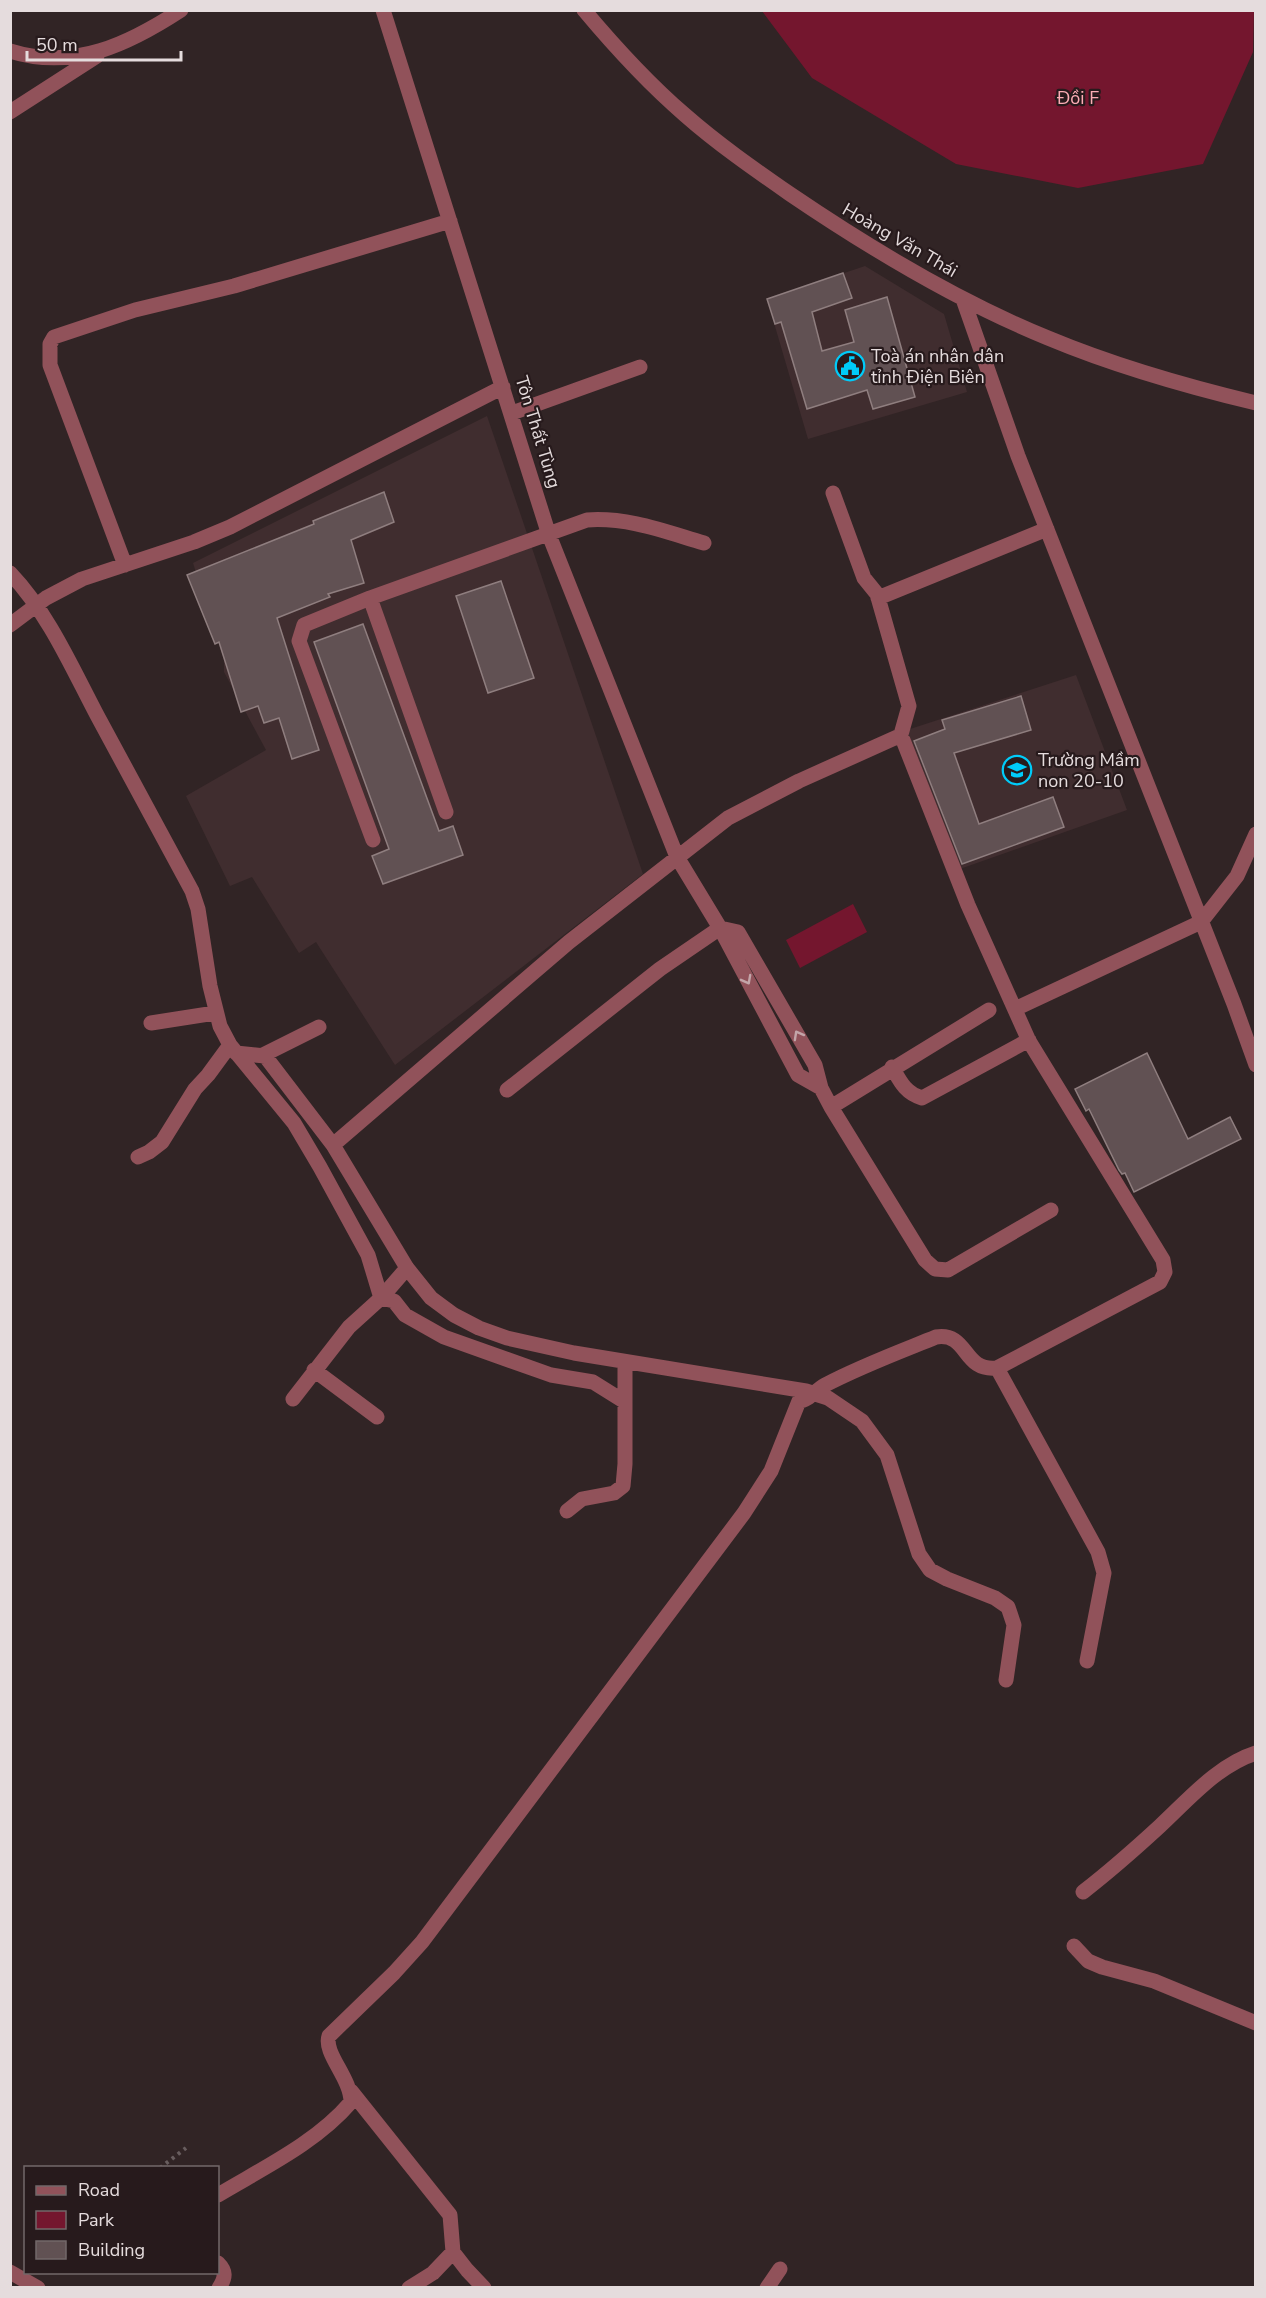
<svg xmlns="http://www.w3.org/2000/svg" width="1266" height="2298" viewBox="0 0 1266 2298" font-family="'Nunito Sans',sans-serif">
	<style>
		.built { fill: #402d2f }
		.green { fill: #74162e }
		.building { fill: #615153; stroke: #8f7e7f; stroke-width: 1.5 }
		.lines { fill: none; stroke-linecap: round; stroke-linejoin: round }
		.path { stroke: #685d5e; stroke-width: 4; stroke-dasharray: 3 4.5; stroke-linecap: butt }
		.minor { stroke: #91525a; stroke-width: 15 }
		.oneway { stroke: #c3a5a9 }
		.labels { text-anchor: middle; dominant-baseline: central; stroke-width: 4.5; stroke-linejoin: round; paint-order: stroke }
		.park-label { font-size: 18px; fill: #fdacb5; stroke: #271a1c }
		.street-label { font-size: 18px; fill: #e5dcdd; stroke: #271a1c }
		.poi-label { font-size: 18px; fill: #e5dcdd; stroke: #271a1c; text-anchor: start }
	</style>
	<rect width="100%" height="100%" fill="#312425"/>
	<path class="built" d="M865 266 944 314 967 392 808 439 767 299Z
		M487 416 643 874 395 1065 316 942 299 953 252 877 230 886 186 796 266 750 224 672V660L193 563Z
		M1076 675 1127 810 957 870 907 730Z"/>
	<path class="green" d="M762 11H1254L1253 52 1203 164 1078 188 956 164 812 78Z
		M853 904 867 932 800 968 786 940Z"/>
	<path class="building" d="M843 273 852 298 812 312 822 351 854 342 845 310 887 297 915 397 873 409 867 390 807 409 781 322 775 324 767 299Z
		M384 492 394 522 351 540 364 583 328 594 330 597 277 618 319 750 292 759 279 718 264 723 258 706 241 712 219 642 215 644 187 575 314 524 313 521Z
		M501 581 534 678 488 693 456 596Z
		M363 624 439 831 453 826 463 855 383 884 372 856 389 849 314 642Z
		M1021 696 1031 730 954 753 979 824 1053 797 1064 827 962 864 914 741 945 729 942 720Z
		M1147 1053 1188 1139 1230 1117 1241 1139 1134 1192 1125 1173 1122 1174 1119 1170 1089 1109 1086 1111 1075 1089Z"/>
	<g class="lines">
		<path class="path" d="M160 2168 186 2148"/>
		<path class="minor" d="M383 10 549 535 677 857 720 928 798 1075 821 1088
			M584 10C615 47 649 84 685 115 718 144 754 169 790 194 871 249 957 301 1048 338 1115 366 1185 386 1256 403
			M10 51C74 71 129 44 181 10
			M10 112 97 56
			M963 299 1018 456 1234 1004 1256 1065
			M512 413 640 367
			M833 493 864 578 877 594 909 706 900 738
			M125 565 50 365V344L54 337 135 310 234 286 450 221
			M10 573C49 614 72 668 98 717 129 775 161 833 192 891L198 909 210 986 220 1026 230 1045 294 1123 320 1167 368 1255 381 1298 394 1301 405 1315 444 1337 551 1375 593 1382 625 1402
			M370 598 446 812
			M878 598 1047 529
			M10 625 46 598 82 579 194 542 230 527 503 387
			M373 840 299 641 304 625 370 598 587 520C628 517 666 532 704 543
			M1015 1009 1201 922 1237 876 1256 834
			M151 1023 215 1013
			M236 1053 265 1056 333 1145 407 1268 431 1298 454 1315 479 1328 507 1338 574 1353 806 1391 828 1398 862 1421 887 1455 919 1554 930 1570 947 1579 995 1598 1008 1607 1014 1625 1006 1680
			M263 1055 319 1027
			M892 1067C900 1081 905 1093 922 1098L1029 1040
			M507 1090 660 969 720 928 738 932 815 1065 821 1088 831 1107 925 1260 935 1269 948 1270 1051 1210
			M831 1107 989 1010
			M138 1157 149 1152 162 1142 195 1089 208 1075 230 1045
			M997 1368 1098 1552 1104 1573 1087 1661
			M314 1370 377 1417
			M293 1399 349 1327 381 1298 407 1268
			M567 1511 582 1499 614 1493 623 1486 625 1464V1363
			M1083 1892C1110 1871 1135 1849 1160 1826 1189 1799 1218 1765 1256 1753
			M1074 1946 1088 1961 1102 1967 1154 1981 1256 2023
			M351 2091 450 2215 453 2252 467 2270 484 2288
			M218 2195C263 2168 316 2143 351 2102 351 2078 323 2053 329 2036L394 1973 422 1942 744 1513 771 1471 799 1401C808 1401 816 1390 825 1385 861 1366 899 1352 936 1337 969 1332 962 1372 997 1368L1160 1282 1165 1272 1163 1260 1029 1041 968 905 903 740 897 737 799 781 728 818 569 942 333 1145
			M218 2263C226 2271 226 2277 219 2288
			M10 2272 38 2288
			M409 2288 433 2273 453 2252
			M767 2288 780 2269"/>
	</g>
	<defs><path id="oneway-chevron" d="M-2-3.5L2.5 0L-2 3.5" fill="none" stroke-width="1.6" stroke-linecap="round" stroke-linejoin="round" transform="scale(1.5)"/></defs>
	<g class="oneway">
		<use href="#oneway-chevron" transform="translate(747 980) rotate(62)"/>
		<use href="#oneway-chevron" transform="translate(798 1035) rotate(-119)"/>
	</g>
	<defs>
		<g id="civic-ring" transform="scale(1.5)"><circle r="9.5" fill="#271a1c" stroke="#00cbf9" stroke-width="1.5"/><path d="M-.6-6.5H3V-4.5H.6V-3L4-1V1h2V6H-6V1h2V-1L-.6-3ZM-1.2 2.5V6h2.4V2.5Z" fill="#00cbf9"/></g>
		<g id="school-ring" transform="scale(1.5)"><circle r="9.5" fill="#271a1c" stroke="#00cbf9" stroke-width="1.5"/><path d="M0-5L7-2L0 1L-7-2ZM-4 1L0 2.5L4 1V4Q0 6-4 4Z" fill="#00cbf9"/></g>
	</defs>
	<g fill-rule="evenodd">
		<use href="#civic-ring" x="850" y="366"/>
		<use href="#school-ring" x="1017" y="770"/>
	</g>
	<g class="labels">
		<g class="park-label">
			<text x="1078" y="98">Đồi F</text>
		</g>
		<g class="street-label">
			<text transform="translate(900 240) rotate(30)">Hoàng Văn Thái</text>
			<text transform="translate(538 432) rotate(73)">Tôn Thất Tùng</text>
		</g>
		<g class="poi-label">
			<text x="871" y="356">Toà án nhân dân<tspan x="871" dy="21">tỉnh Điện Biên</tspan></text>
			<text x="1038" y="760">Trường Mầm<tspan x="1038" dy="21">non 20-10</tspan></text>
		</g>
	</g>
	<rect width="1266" height="2298" fill="none" stroke="#e5dcdd" stroke-width="24"/>
	<rect x="24" y="2166" width="195" height="108" fill="#271a1c" stroke="#736869" stroke-width="1.5"/>
	<rect x="36" y="2186" width="30" height="9" fill="#91525a" stroke="#736869" stroke-width="1.5"/>
	<text x="78" y="2196" font-size="18" fill="#e5dcdd">Road</text>
	<rect x="36" y="2211" width="30" height="18" fill="#74162e" stroke="#736869" stroke-width="1.5"/>
	<text x="78" y="2226" font-size="18" fill="#e5dcdd">Park</text>
	<rect x="36" y="2241" width="30" height="18" fill="#615153" stroke="#736869" stroke-width="1.5"/>
	<text x="78" y="2256" font-size="18" fill="#e5dcdd">Building</text>
	<path d="M27 51v9h154v-9" fill="none" stroke="#e5dcdd" stroke-width="3"/>
	<text x="36" y="51" font-size="18" fill="#e5dcdd" stroke="#271a1c" stroke-width="4.5" paint-order="stroke">50 m</text>
</svg>
